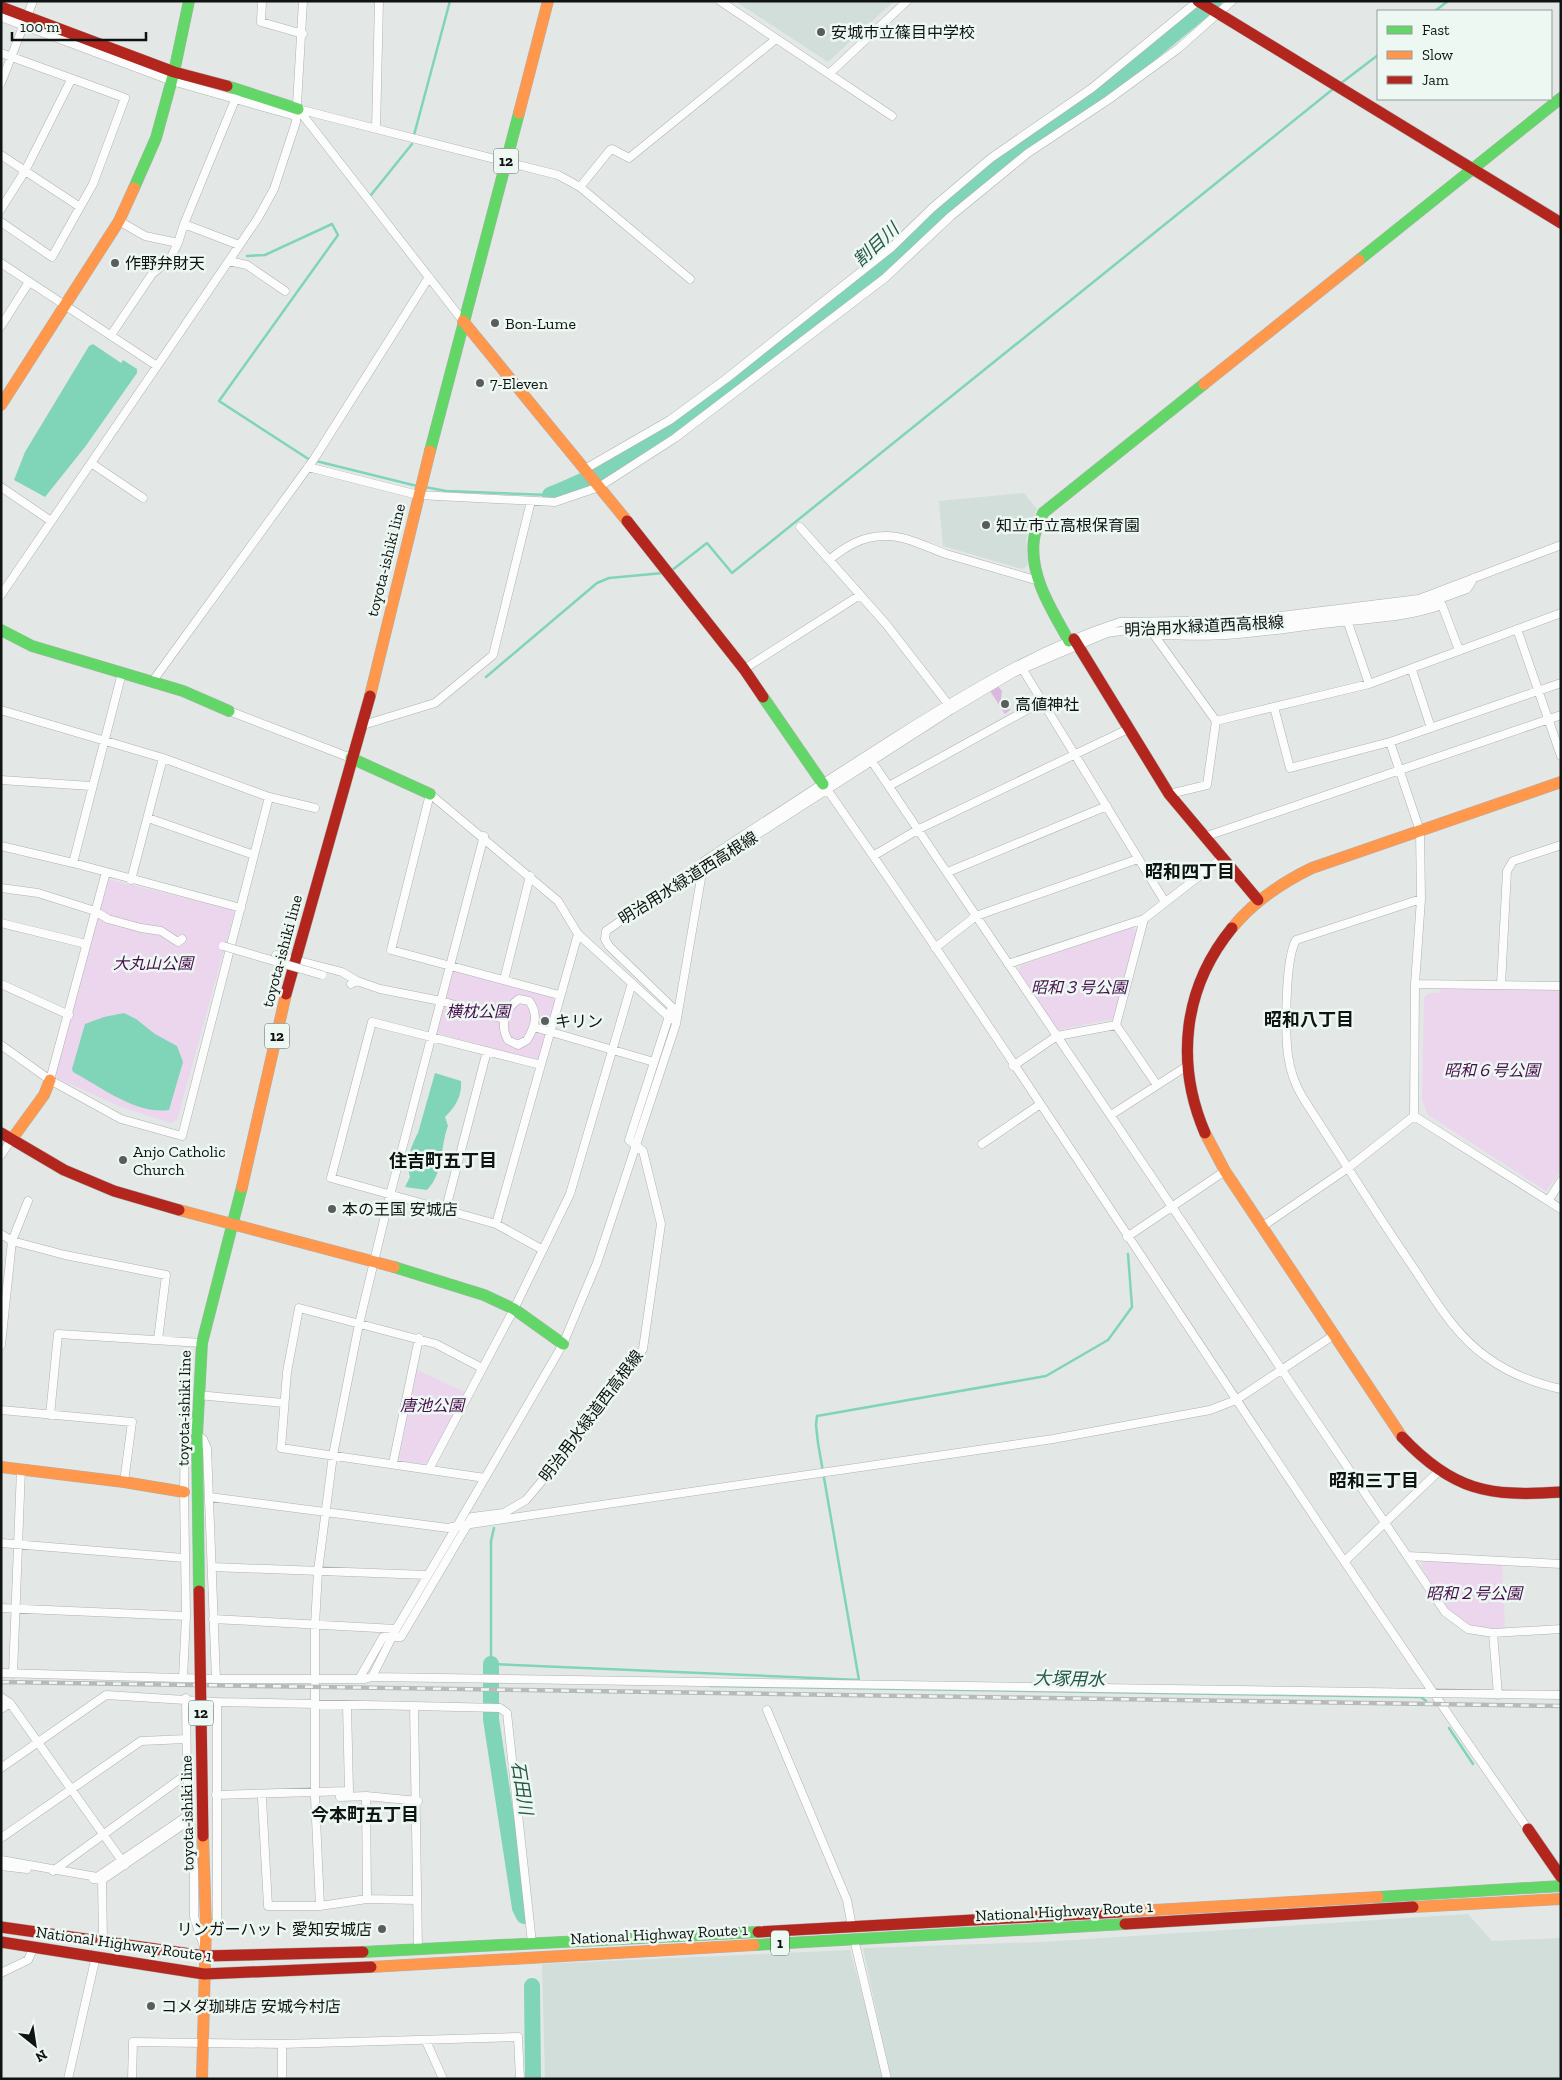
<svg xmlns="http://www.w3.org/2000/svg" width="1562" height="2080" viewBox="0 0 1562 2080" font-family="'Zilla Slab','Noto Sans JP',serif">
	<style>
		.built { fill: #d1ded9 }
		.green { fill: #ebd6ee }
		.forest { fill: #dbb9df }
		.water { fill: #80d4b8 }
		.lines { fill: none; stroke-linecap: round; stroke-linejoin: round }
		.stream { stroke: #80d4b8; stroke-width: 2.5 }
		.river { stroke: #80d4b8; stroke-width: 16 }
		.street-casing { stroke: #adb2b0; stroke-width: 9 }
		.fast-casing { stroke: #adb2b0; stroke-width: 12 }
		.slow-casing { stroke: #adb2b0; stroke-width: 12 }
		.jam-casing { stroke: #adb2b0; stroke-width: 12 }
		.street { stroke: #fbfcfb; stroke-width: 8 }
		.fast { stroke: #63d668; stroke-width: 11 }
		.slow { stroke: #ff974d; stroke-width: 11 }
		.jam { stroke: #b3261e; stroke-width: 11 }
		.rail-casing { stroke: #b8b9b9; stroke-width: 4.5 }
		.rail { stroke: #edf8f3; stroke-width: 2.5; stroke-dasharray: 8; stroke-linecap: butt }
		.street-bridge-casing { stroke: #adb2b0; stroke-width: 9; stroke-linecap: butt }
		.jam-bridge-casing { stroke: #c0c3c2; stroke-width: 12; stroke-linecap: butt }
		.street-bridge { stroke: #fbfcfb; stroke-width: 8 }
		.jam-bridge { stroke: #b3261e; stroke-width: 11 }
		.poi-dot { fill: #595e5c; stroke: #edf8f3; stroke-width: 2 }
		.labels { text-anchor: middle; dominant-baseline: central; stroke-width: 5; stroke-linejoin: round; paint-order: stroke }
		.shield { fill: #edf8f3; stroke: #525855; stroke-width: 1 }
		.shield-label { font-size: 15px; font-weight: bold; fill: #0f1311 }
		.poi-label { font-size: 16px; fill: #0f1311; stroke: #edf8f3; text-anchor: start }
		.street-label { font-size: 16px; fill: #0f1311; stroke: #edf8f3 }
		.park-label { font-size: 16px; font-style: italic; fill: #490d4e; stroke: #edf8f3 }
		.water-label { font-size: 18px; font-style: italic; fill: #275847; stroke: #edf8f3 }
		.neighbourhood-label { font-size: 18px; font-weight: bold; fill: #0f1311; stroke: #edf8f3 }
	</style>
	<rect width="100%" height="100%" fill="#e3e8e6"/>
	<path class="built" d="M735 1H894L828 62Z
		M1024 493 1037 509 1026 540 1028 564 1026 567 1022 569 943 546 939 501Z
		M1468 1914 1492 1941 1561 1938V2079H891L863 1948 1042 1942Z
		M850 1950 885 2079H545L542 1964Z"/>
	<path class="green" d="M108 879 233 910 234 914 177 1120 171 1123 121 1107 59 1079 55 1074Z
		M1132 927 1137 932 1114 1019 1057 1030 1018 972 1021 965Z
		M455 971 553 998 555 1001 539 1058 537 1060 439 1034 437 1030 452 973Z
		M1440 988 1561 989V1171L1546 1191 1428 1115 1422 1100 1424 998 1429 993H1439Z
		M417 1370 465 1392 428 1462 424 1464 401 1461 399 1458Z
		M1424 1560 1502 1565 1505 1628C1494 1628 1481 1629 1471 1625 1447 1616 1434 1587 1421 1567Z"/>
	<path class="forest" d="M998 686 1002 691 1001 699 1004 708 1011 709 1005 714 990 691Z"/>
	<path class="water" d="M93 344 121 363 123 360 137 369V373L85 447 45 497 14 480 25 452 89 346Z
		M124 1013 136 1019 155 1034 177 1046 183 1062 169 1110C137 1115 101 1087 73 1072L72 1069 85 1024 104 1017Z
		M435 1073 461 1081C462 1096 456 1106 445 1117L448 1126C440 1146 444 1173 427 1190L405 1187 410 1177 408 1168 405 1171C405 1164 414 1139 418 1133Z"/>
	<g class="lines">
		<path class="stream" d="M1435 11 1448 1
			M1340 84 1378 55
			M414 135 450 1
			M371 195 412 144
			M247 256 265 255 332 224 338 235 219 401 310 460
			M316 461 417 486
			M425 487 446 491 550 495
			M671 571 707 543 732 573 1333 89
			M486 677 597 583 609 578 663 573
			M494 1528 491 1541V1664L859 1680 818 1443 816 1425 817 1416 1046 1376 1108 1340 1132 1307 1128 1254
			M710 1686 1421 1697 1426 1701
			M1449 1728 1473 1764"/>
		<path class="river" d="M550 495C669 448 767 358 868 280L898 255 922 229 975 185 1024 146 1111 86 1214 1
			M491 1664V1719L520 1908 524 1916
			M532 1986 533 2079"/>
		<g class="street-casing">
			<path id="street" d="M262 1 261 22 303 34
				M720 1 892 116
				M1 17 172 81 292 115 298 109
				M1 53 125 98 93 184 52 257 1 222
				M830 73 907 1
				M1 83 33 1
				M298 109 558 175 580 187 690 279
				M298 109 463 321
				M376 129 379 1
				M1 155 80 207
				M580 187 610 150 612 149 629 158 776 39
				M1 209 25 171 71 80
				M119 221 145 236 178 243 184 224 237 95
				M184 224 239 245
				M229 261 247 265 285 291
				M1 263 157 366
				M1 326 29 282
				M111 335 152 274 170 259 178 243
				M91 463 143 498
				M308 467 418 495 555 502 599 487 675 438 885 278 951 216 1028 153 1108 100 1179 48 1232 1
				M585 469 670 420 727 378 892 247 932 208 991 158 1092 88 1198 1
				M1 487 51 521
				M800 527 886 624 948 704
				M829 560C845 547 862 536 884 536 905 535 926 547 946 554 977 563 1008 572 1039 581
				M1 595 258 218 274 189 296 122 303 1
				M1346 617 1369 684
				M1517 629 1561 756
				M1020 665 1165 902
				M744 669 860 595
				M1412 670 1431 728
				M152 682 314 459 429 277
				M1274 707 1290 768 1390 742 1561 683
				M1 710 163 758 269 797 315 808
				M229 711 351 758
				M1216 721 1154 635C1178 635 1202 637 1226 635 1264 633 1302 626 1340 622 1376 618 1408 617 1442 605L1459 650
				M363 725 435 703 493 655 531 501
				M1390 742 1420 831 1421 899 1415 984 1561 986
				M869 757 1445 1612 1468 1629 1493 1633 1561 1629
				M1 780 91 786
				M824 785C1064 1129 1286 1486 1528 1829
				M889 786 1041 702
				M1169 794 1207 785 1216 721 1369 684 1561 613
				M148 818 254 855
				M1204 837 1561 715
				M1 846 73 863 241 908
				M873 856 919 829 1128 729
				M73 863 122 673
				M948 872 1107 806
				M131 880 163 758
				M1 888 38 893 95 911 108 919 141 928 161 931 178 942 182 939
				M1421 899 1296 940C1285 959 1285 1032 1288 1055 1290 1070 1295 1085 1303 1098 1340 1155 1375 1212 1413 1267 1435 1300 1455 1335 1488 1358 1510 1374 1534 1383 1561 1389
				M1 923 86 944
				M935 948 976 916 1138 859
				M276 955 342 972 357 981
				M1008 964 1144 919
				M504 980 530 876
				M1 984 69 1015
				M351 984 357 981 380 989 441 1001 504 1019
				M1501 985 1507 871 1513 861 1561 845
				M559 995 391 950 430 794 558 901 578 934 671 1019
				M519 999 529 1001C539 1014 535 1027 527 1040L518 1045 508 1040C499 1025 506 1008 519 999Z
				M534 1027 654 1062
				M1 1045 50 1080 121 1119 182 1136 269 797
				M541 1065 372 1022 331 1178 496 1224 543 1250
				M1013 1066 1057 1036 1116 1025
				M50 1080 106 872
				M1157 1085 1116 1025 1144 919 1221 859
				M1111 1115 1187 1066
				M1414 1116 1561 1209
				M1414 1116 1415 984
				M982 1144 1039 1105
				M1 1155 12 1139
				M1548 1201 1561 1181
				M446 1208 487 1051
				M496 1224 578 934
				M1263 1226 1348 1168 1414 1116
				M1 1234 12 1241 65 1255 166 1275 158 1340
				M1127 1237 1225 1171
				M1 1345 12 1241 28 1201
				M482 1368 436 1344 299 1308 287 1372 281 1448 485 1478
				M198 1395 284 1403
				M1 1410 132 1422 124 1482
				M50 1415 58 1334 202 1343
				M197 1435 203 1439 207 1448 216 1679
				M393 1463 419 1338
				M429 1469 514 1309 570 1194 632 983
				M210 1497 448 1528 457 1526 563 1344 597 1263 676 1024 704 861C768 819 831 778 895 737 967 692 1039 648 1120 622L1247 620 1419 599 1561 545
				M1 1543 184 1558
				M1408 1556 1561 1564
				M1345 1561 1439 1471
				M212 1567 427 1575
				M1 1608 186 1616
				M213 1619 396 1629
				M1493 1633 1498 1695
				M1 1673 216 1679H365L372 1677 396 1629 457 1526 1053 1439 1210 1410 1236 1400 1334 1335
				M13 1674 21 1469
				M372 1677 1561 1695
				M183 1678 186 1616 184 1492 185 1430 197 1419
				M359 1679 383 1637H401L472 1517 504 1513 526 1500 577 1439 643 1349 661 1224 643 1151 629 1140 672 1007 609 946 605 939 606 931 652 899 660 897 951 710 1013 673 1107 633 1142 628 1257 627 1423 605 1467 589 1474 578
				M1 1697 10 1703 125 1865
				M186 1698 187 1774 194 1869V1917L203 1944
				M414 1706 500 1708 507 1713 532 1943
				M1 1709 10 1703
				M767 1710 847 1900 852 1927
				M1 1768 106 1695 217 1702 414 1706 418 1948
				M216 1795 349 1791 347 1705
				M366 1796 367 1899
				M340 1797 366 1796 418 1801
				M262 1799 268 1906H320L367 1899 416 1900
				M1 1838 141 1741 186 1739
				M1 1860 97 1877 190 1814
				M1 1866 27 1869
				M53 1871 187 1774
				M93 1879 102 1880 190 1820
				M102 1880 103 1941
				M320 1906 315 1797V1625L318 1571 333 1455 359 1324 390 1195 484 836
				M207 1939 217 1920V1702
				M854 1939 887 2079
				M1 1973 28 1960 34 1947
				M426 2041 443 2079
				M68 2079 96 1956
				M132 2079 133 2042 282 2044 518 2037 520 2079
				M282 2079V2044"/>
		</g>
		<g class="fast-casing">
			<path id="fast" d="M227 86 298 109
				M134 188 156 138 174 72 189 1
				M1359 260 1561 98
				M430 451 519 113
				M1 630 32 646 183 691 229 711
				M1069 641C1052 610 1029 576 1034 539 1035 530 1040 522 1043 513L1204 384
				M763 697 823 784
				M351 758 430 794
				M394 1267 484 1295 514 1309 563 1344
				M199 1591 197 1435 202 1343 242 1187
				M1378 1897 1561 1886
				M754 1945 1125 1924
				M363 1952 758 1932"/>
		</g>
		<g class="slow-casing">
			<path id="slow" d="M519 113 548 1
				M463 321 627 521
				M1204 384 1359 260
				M1 405 119 221 134 188
				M370 696 430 451
				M1232 928C1254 901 1281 883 1312 868L1561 782
				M1205 1133 1225 1171 1402 1437
				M12 1139 44 1095 50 1080
				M242 1187 286 994
				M179 1210 394 1267
				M1 1467 124 1482 184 1492
				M1413 1907 1561 1899
				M1119 1912 1378 1897
				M371 1967 754 1945
				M202 2079 206 1925 203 1836"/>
		</g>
		<g class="jam-casing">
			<path id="jam" d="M1198 1 1561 223
				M1 7 174 72 227 86
				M627 521 744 669 763 697
				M1074 639 1169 794 1258 900
				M286 994 370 696
				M1 1133 64 1170 114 1191 179 1210
				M1205 1133C1175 1063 1183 988 1232 928
				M1402 1437C1453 1491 1489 1497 1561 1492
				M1528 1829 1561 1877
				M1125 1924 1413 1907
				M1 1927 204 1956 363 1952
				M758 1932 1119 1912
				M1 1942 204 1974 371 1967"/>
		</g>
		<use href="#street" class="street"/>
		<use href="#fast" class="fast"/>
		<use href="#slow" class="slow"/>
		<use href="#jam" class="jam"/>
		<g class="rail-casing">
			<path id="rail" d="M1 1682 1561 1706"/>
		</g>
		<use href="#rail" class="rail"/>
		<g class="street-bridge-casing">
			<path id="street-bridge" d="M223 946 322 975"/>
		</g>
		<g class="jam-bridge-casing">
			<path id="jam-bridge" d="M199 1591 203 1836"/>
		</g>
		<use href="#street-bridge" class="street-bridge"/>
		<use href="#jam-bridge" class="jam-bridge"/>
	</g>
	<g class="poi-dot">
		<circle cx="821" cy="32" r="5"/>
		<circle cx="115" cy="263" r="5"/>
		<circle cx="495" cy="323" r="5"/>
		<circle cx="480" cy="383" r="5"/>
		<circle cx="986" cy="525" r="5"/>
		<circle cx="1005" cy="704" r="5"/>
		<circle cx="545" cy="1021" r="5"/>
		<circle cx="123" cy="1160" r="5"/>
		<circle cx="332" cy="1209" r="5"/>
		<circle cx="382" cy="1929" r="5"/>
		<circle cx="151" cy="2006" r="5"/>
	</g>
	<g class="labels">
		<g class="shield">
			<rect x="493.5" y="148.5" width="25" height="25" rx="4"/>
			<rect x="264.5" y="1023.5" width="25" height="25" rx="4"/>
			<rect x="188.5" y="1700.5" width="25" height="25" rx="4"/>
			<rect x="771" y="1930.5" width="18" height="25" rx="4"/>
		</g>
		<g class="shield-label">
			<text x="506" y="161">12</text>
			<text x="277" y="1036">12</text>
			<text x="201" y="1713">12</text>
			<text x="780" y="1943">1</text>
		</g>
		<g class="poi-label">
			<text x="831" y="32">安城市立篠目中学校</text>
			<text x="125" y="263">作野弁財天</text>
			<text x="505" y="323">Bon-Lume</text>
			<text x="490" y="383">7-Eleven</text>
			<text x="996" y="525">知立市立高根保育園</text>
			<text x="1015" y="704">高値神社</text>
			<text x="555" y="1021">キリン</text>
			<text x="133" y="1151">Anjo Catholic<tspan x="133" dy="18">Church</tspan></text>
			<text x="342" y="1209">本の王国 安城店</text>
			<text x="372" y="1929" text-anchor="end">リンガーハット 愛知安城店</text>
			<text x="161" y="2006">コメダ珈琲店 安城今村店</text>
		</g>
		<g class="street-label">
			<text transform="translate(386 560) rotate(-76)">toyota-ishiki line</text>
			<text transform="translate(1204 626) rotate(-3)">明治用水緑道西高根線</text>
			<text transform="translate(688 878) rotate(-32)">明治用水緑道西高根線</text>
			<text transform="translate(282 951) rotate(-75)">toyota-ishiki line</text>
			<text transform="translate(184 1408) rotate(-89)">toyota-ishiki line</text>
			<text transform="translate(591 1416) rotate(-53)">明治用水緑道西高根線</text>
			<text transform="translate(187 1813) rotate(-91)">toyota-ishiki line</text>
			<text transform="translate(1064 1911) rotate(-3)">National Highway Route 1</text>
			<text transform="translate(659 1934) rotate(-3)">National Highway Route 1</text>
			<text transform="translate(124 1944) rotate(8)">National Highway Route 1</text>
		</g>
		<g class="park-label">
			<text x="153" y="963">大丸山公園</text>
			<text x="1079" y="987">昭和３号公園</text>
			<text x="478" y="1011">横枕公園</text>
			<text x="1492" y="1070">昭和６号公園</text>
			<text x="432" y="1405">唐池公園</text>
			<text x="1474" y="1593">昭和２号公園</text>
		</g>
		<g class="water-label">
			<text transform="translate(876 245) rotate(-43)">割目川</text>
			<text transform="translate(1069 1679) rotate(1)">大塚用水</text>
			<text transform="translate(522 1788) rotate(81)">石田川</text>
		</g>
		<g class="neighbourhood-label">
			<text x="1190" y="872">昭和四丁目</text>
			<text x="1309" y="1020">昭和八丁目</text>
			<text x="443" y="1161">住吉町五丁目</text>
			<text x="1374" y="1481">昭和三丁目</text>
			<text x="365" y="1815">今本町五丁目</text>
		</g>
	</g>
	<rect width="1562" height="2080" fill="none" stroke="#0f1311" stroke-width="5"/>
	<rect x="1377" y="10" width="175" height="90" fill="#edf8f3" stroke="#949c99"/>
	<rect x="1387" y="26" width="25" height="8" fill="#63d668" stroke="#949c99"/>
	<text x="1422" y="35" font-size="15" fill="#0f1311">Fast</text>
	<rect x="1387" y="51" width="25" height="8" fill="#ff974d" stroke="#949c99"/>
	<text x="1422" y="60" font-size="15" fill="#0f1311">Slow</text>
	<rect x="1387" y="76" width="25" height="8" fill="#b3261e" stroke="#949c99"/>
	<text x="1422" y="85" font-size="15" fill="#0f1311">Jam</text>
	<g transform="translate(35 2045) rotate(150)" stroke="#edf8f3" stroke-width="4" paint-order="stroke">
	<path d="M0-4L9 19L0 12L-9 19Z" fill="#0f1311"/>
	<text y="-8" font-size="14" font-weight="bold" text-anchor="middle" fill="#0f1311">N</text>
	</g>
	<path d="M12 32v8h134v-8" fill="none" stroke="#0f1311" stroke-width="2.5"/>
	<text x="20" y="32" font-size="15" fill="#0f1311" stroke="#edf8f3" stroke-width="4" paint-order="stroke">100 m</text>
</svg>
